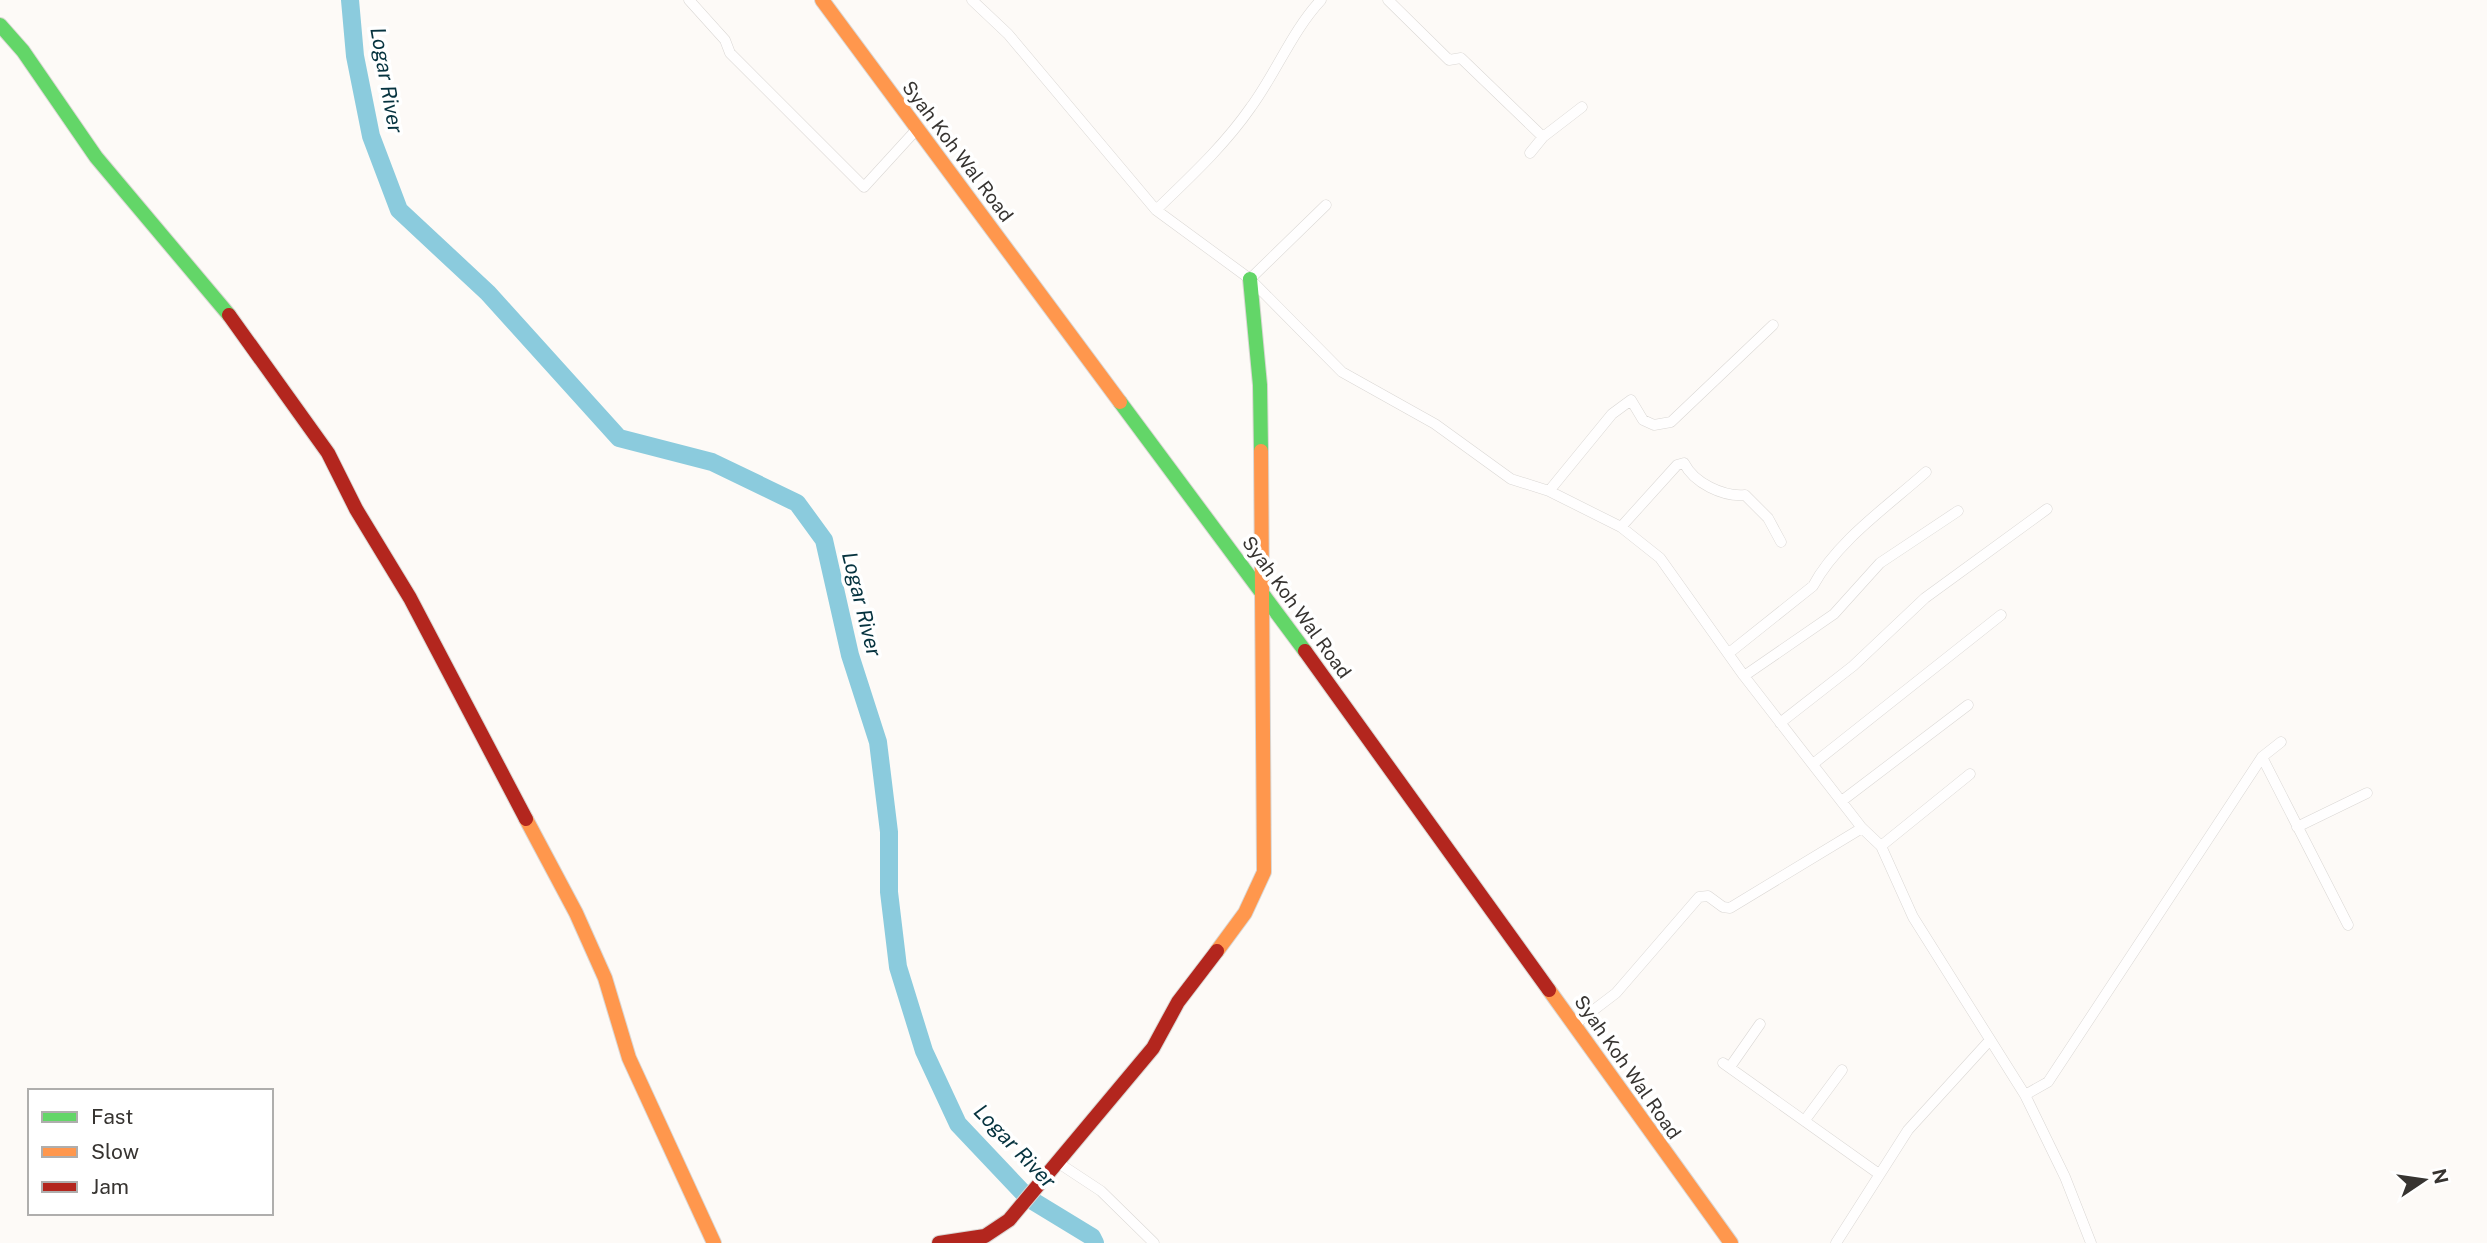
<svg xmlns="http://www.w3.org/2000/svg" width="2487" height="1243" viewBox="0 0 2487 1243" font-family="'Public Sans',sans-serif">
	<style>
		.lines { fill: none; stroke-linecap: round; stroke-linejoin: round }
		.river { stroke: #8bcbdd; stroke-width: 18 }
		.street-casing { stroke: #dad7d4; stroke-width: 11 }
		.fast-casing { stroke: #dad7d4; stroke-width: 16 }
		.slow-casing { stroke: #dad7d4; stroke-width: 16 }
		.jam-casing { stroke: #dad7d4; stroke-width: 16 }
		.street { stroke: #fffefe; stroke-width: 10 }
		.fast { stroke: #63d668; stroke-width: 14 }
		.slow { stroke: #ff974d; stroke-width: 14 }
		.jam { stroke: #b3261e; stroke-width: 14 }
		.labels { text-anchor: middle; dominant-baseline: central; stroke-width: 7; stroke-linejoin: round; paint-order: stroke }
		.street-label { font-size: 19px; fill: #373431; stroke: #fff }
		.water-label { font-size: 21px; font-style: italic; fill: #06333f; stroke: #fff }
	</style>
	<rect width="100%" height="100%" fill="#fdfaf7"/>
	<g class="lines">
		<path class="river" d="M350 0 355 56 371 136 399 210 488 293 619 438 712 462 797 503 824 540 850 655 878 742 889 832V892L898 967 924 1051 958 1124 1028 1198 1092 1237 1095 1243"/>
		<g class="street-casing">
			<path id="street" d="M689 0 725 40 730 53 864 187 917 129
				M972 0 1008 34 1156 210 1250 279 1342 372 1435 424 1511 479 1549 491 1621 527 1660 558 1744 676 1862 828 1881 846 1913 917 2025 1095 2048 1082 2262 757 2281 742
				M1388 0 1449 60 1461 58 1543 137
				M1530 153 1543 137 1582 107
				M1156 210C1189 178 1224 146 1251 107 1276 73 1292 31 1321 0
				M1250 279 1326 205
				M1549 491 1612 414 1631 400 1643 420 1654 425 1671 422 1773 325
				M1621 527 1677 465 1684 463C1694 483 1723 497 1745 495L1768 518 1781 542
				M1729 653 1813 586C1837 541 1888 506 1926 472
				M1744 676 1834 614 1880 563 1958 511
				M1780 723 1853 666 1925 598 2047 509
				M2262 757 2348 925
				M1813 764 2001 615
				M1843 800 1968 705
				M2297 827 2367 793
				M1881 846 1970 774
				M1574 1025 1616 993 1699 897 1708 896 1723 907 1730 908 1862 828
				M1723 1063 1879 1174
				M1730 1067 1760 1024
				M2025 1095 2065 1177 2091 1243
				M1805 1120 1842 1070
				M1057 1162 1101 1191 1154 1243
				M1836 1243 1908 1130 1990 1040"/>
		</g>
		<g class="fast-casing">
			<path id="fast" d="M0 25 23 51 96 157 229 315
				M1250 279 1260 385 1261 451
				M1120 402 1305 651"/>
		</g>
		<g class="slow-casing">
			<path id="slow" d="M822 0 1120 402
				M526 819 576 913 605 978 629 1058 714 1243
				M1217 951 1245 913 1264 872 1261 451
				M1549 990 1731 1243"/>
		</g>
		<g class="jam-casing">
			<path id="jam" d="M229 315 328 453 356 509 410 598 526 819
				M1305 651 1549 990
				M939 1243 985 1236 1009 1220 1153 1048 1178 1002 1217 951"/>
		</g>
		<use href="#street" class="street"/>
		<use href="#fast" class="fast"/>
		<use href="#slow" class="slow"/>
		<use href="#jam" class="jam"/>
	</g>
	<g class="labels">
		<g class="street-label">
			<text transform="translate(958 151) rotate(53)">Syah Koh Wal Road</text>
			<text transform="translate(1297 607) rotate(54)">Syah Koh Wal Road</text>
			<text transform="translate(1628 1067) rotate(55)">Syah Koh Wal Road</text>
		</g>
		<g class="water-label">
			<text transform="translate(387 80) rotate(80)">Logar River</text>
			<text transform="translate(862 604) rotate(76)">Logar River</text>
			<text transform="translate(1015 1146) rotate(46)">Logar River</text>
		</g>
	</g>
	<rect x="28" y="1089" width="245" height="126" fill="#ffffff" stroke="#afaead" stroke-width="2"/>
	<rect x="42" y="1112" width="35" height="10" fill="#63d668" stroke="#afaead" stroke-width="2"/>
	<text x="91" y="1124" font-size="21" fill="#373431">Fast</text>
	<rect x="42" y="1147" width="35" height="10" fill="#ff974d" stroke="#afaead" stroke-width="2"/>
	<text x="91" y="1159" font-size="21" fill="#373431">Slow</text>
	<rect x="42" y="1182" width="35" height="10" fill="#b3261e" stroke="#afaead" stroke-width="2"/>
	<text x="91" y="1194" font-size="21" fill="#373431">Jam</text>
	<g transform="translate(2424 1180) rotate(77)" stroke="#ffffff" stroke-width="5" paint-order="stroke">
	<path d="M0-5L12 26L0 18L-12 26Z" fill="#373431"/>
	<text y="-10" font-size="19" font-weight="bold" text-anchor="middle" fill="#373431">N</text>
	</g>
</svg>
